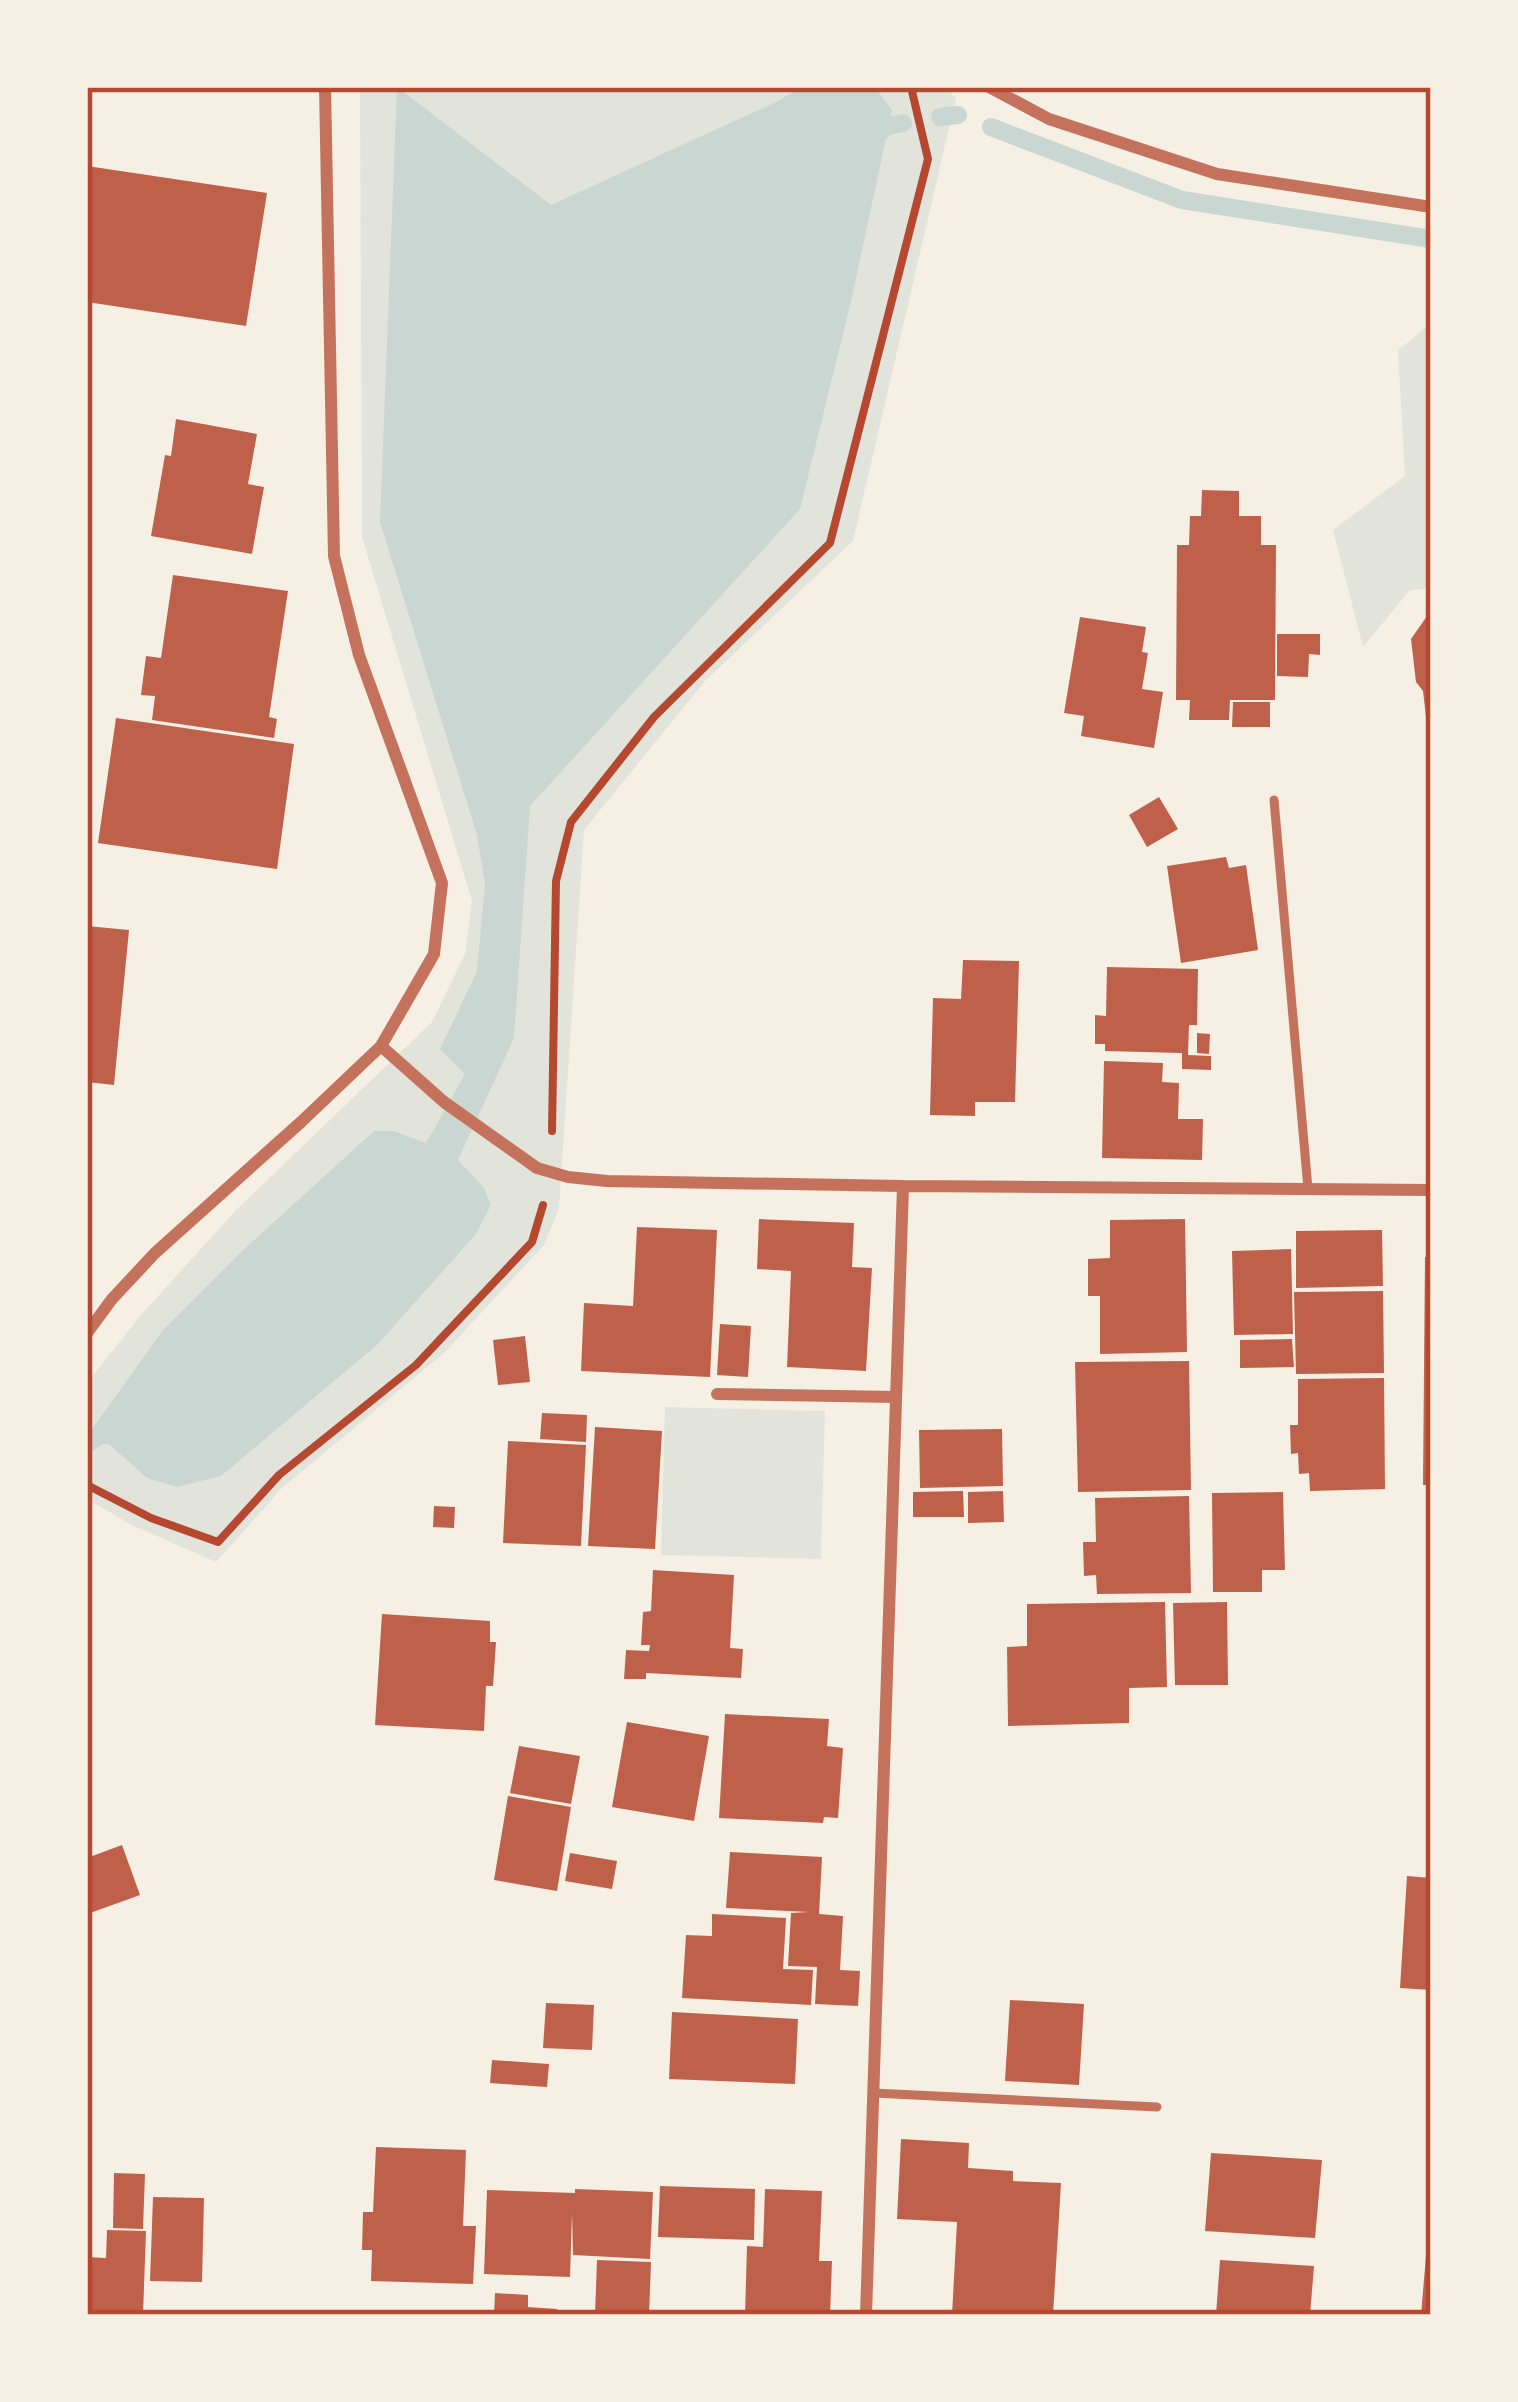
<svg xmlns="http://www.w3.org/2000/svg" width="1518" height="2402" viewBox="0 0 1518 2402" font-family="Signika,sans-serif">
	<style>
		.green { fill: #e2e4dc }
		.water { fill: #c9d6d2 }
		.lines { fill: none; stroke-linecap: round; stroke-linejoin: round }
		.stream { stroke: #c9d6d2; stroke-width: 18 }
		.building { fill: #bf614a }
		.path { stroke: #b5482f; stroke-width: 8 }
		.service { stroke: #c5725c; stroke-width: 9 }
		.minor { stroke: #c5725c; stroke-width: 12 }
		.neatline { fill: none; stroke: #b5482f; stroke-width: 4.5 }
	</style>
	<rect width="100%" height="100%" fill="#f6efe4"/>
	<path class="green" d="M360 87H945L956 98 853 541 705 681 584 830 559 1208 544 1245 444 1353 282 1488 216 1562 132 1525 87 1499V1383L141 1315 237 1209 432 1022 465 954 472 901 362 537Z
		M1431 306V588L1410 590 1363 647 1333 530 1405 476 1398 350 1428 326Z
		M665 1407 825 1411 821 1559 661 1555Z"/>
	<path class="water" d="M397 87 551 205 776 102 802 87H875L892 110 852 297 800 509 530 806 514 1038 458 1160 484 1188 491 1205 476 1234 377 1345 221 1476 177 1487 147 1478 92 1429 163 1330 240 1253 374 1131H394L426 1143 465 1074 440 1049 477 971 485 884 477 835 380 522Z"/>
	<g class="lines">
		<path class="stream" d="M940 117 958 115
			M991 127 1182 200 1431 239
			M870 138 888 126 903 123
			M87 1444 98 1436 119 1433"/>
	</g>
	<path class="building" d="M87 166 267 193 246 326 87 302Z
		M176 419 257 434 248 484 264 487 252 554 151 536 165 455 171 456Z
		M1202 490 1239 491V516H1261V545H1276L1275 700H1230L1229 720H1189L1190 700H1176L1177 545H1189L1190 516H1201Z
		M173 575 288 591 269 717 277 719 274 738 152 720 155 696 141 695 146 656 161 658Z
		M1431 615V733L1428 734 1423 691 1416 682 1411 639 1427 616Z
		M1080 617 1146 627 1142 652 1148 653 1142 689 1163 692 1154 748 1081 736 1084 716 1064 713Z
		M1277 634H1320V655L1309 654 1308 677 1277 676Z
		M1233 702H1270V727H1232Z
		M116 718 294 744 277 869 98 843Z
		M1159 797 1178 829 1147 847 1129 815Z
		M1226 857 1229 868 1246 865 1258 950 1181 963 1167 866Z
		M87 926 129 930 114 1085 87 1082Z
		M963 960 1019 961 1015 1102H975V1116L930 1115 933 998 961 999Z
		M1107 967 1198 969 1197 1025H1189L1188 1055 1211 1056V1070L1182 1069V1053L1105 1051V1044H1095V1015L1106 1016Z
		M1197 1033 1210 1034 1209 1054 1197 1053Z
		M1104 1061 1163 1063 1162 1082 1179 1083 1178 1119H1203L1202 1160 1102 1158Z
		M759 1219 854 1223 852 1267 872 1268 866 1371 787 1367 791 1271 757 1269Z
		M1185 1219 1187 1352 1100 1354V1296H1088V1259L1110 1258V1220Z
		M637 1227 717 1230 710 1377 581 1371 584 1303 633 1306Z
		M1382 1230 1383 1286 1296 1288V1231Z
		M1291 1249 1293 1334 1234 1335 1232 1251Z
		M1425 1257H1431V1485H1423Z
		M1383 1291 1384 1373 1296 1374 1294 1292Z
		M720 1324 751 1326 748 1377 717 1375Z
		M525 1336 530 1382 498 1385 493 1340Z
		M1292 1339 1294 1367 1240 1368V1340Z
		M1189 1361 1191 1490 1078 1492 1075 1362Z
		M1384 1378 1385 1489 1310 1491 1309 1473 1299 1474 1298 1453 1291 1454 1290 1425H1298V1379Z
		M542 1413 587 1415 586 1442 540 1439Z
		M595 1427 662 1431 655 1549 588 1546Z
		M1002 1429 1003 1486 920 1488 919 1430Z
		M508 1441 586 1445 581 1546 503 1543Z
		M963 1491 964 1517H913V1492Z
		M1003 1491 1004 1522 968 1523V1492Z
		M1283 1492 1285 1570H1262V1592H1213L1212 1493Z
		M1189 1496 1191 1593 1097 1594 1096 1575 1084 1576 1083 1542H1096L1095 1498Z
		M434 1506 455 1507 454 1528 433 1527Z
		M653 1570 734 1575 730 1648 743 1649 741 1678 646 1673V1679H624L626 1650 649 1651 650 1645H641L643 1612 651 1611Z
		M1165 1602 1167 1687 1129 1688V1723L1008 1726 1007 1647 1027 1646V1604Z
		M1227 1602 1228 1685H1175L1173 1603Z
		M382 1614 490 1621V1642H496L493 1686H486L484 1731 375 1725Z
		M725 1714 829 1719 827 1746 843 1748 838 1818 824 1817 823 1823 719 1818Z
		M627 1722 709 1736 694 1821 612 1807Z
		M519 1746 580 1756 571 1804 510 1793Z
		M508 1796 571 1807 557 1891 494 1880Z
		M122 1845 140 1895 90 1913 87 1904V1858Z
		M730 1852 822 1857 819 1914 843 1916 840 1970 860 1971 858 2006 815 2004 817 1967 788 1966 791 1913 809 1912 726 1908Z
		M570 1853 617 1861 612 1889 565 1881Z
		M1407 1876 1431 1878V1990L1400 1988Z
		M712 1914 786 1918 783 1969 813 1970 811 2005 682 1998 686 1935 712 1936Z
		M1010 2000 1084 2004 1079 2085 1005 2081Z
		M546 2003 594 2005 592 2050 543 2048Z
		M672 2012 798 2019 795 2084 669 2079Z
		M492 2060 549 2064 547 2087 490 2083Z
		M901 2139 969 2143 968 2168 1013 2171V2181L1061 2183 1053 2315H952L957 2222 897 2219Z
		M376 2147 466 2150 463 2226H476L473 2284 371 2281 372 2250H362L363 2212H373Z
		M1211 2153 1322 2160 1315 2238 1205 2231Z
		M114 2173 145 2174 143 2229 113 2228Z
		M660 2186 755 2189 754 2240 658 2237Z
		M575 2189 653 2192 650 2259 573 2255 572 2213 570 2277 484 2274 487 2190 575 2193Z
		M765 2189 822 2191 819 2261H832L830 2315H745L747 2246 763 2247Z
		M153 2197 204 2198 202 2282 150 2281Z
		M107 2230 146 2231 143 2315H87V2257L106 2258Z
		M1426 2256H1431V2315H1421Z
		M597 2260 651 2262 649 2315H595Z
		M1220 2260 1314 2266 1310 2315H1216Z
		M495 2293 528 2295V2307L557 2309 556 2315H494Z"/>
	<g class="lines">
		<path class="path" d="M552 1131 556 881 571 822 654 717 830 543 928 159 911 87
			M87 1485 151 1518 218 1542 279 1475 416 1365 532 1242 543 1205"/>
		<path class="service" d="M1274 800 1308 1189
			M874 2093 1157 2107"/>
		<path class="minor" d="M989 87 1049 119 1217 174 1431 207
			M381 1046 444 1102 537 1168 568 1177 607 1181 903 1186 1431 1190
			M87 1333 112 1299 155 1253 301 1122 381 1046 434 954 442 883 359 655 334 556 325 87
			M717 1394 896 1397
			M866 2315 903 1186"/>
	</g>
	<rect width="1518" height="2402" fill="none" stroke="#f6efe4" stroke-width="180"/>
	<rect x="90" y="90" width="1338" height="2222" class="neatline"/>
</svg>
